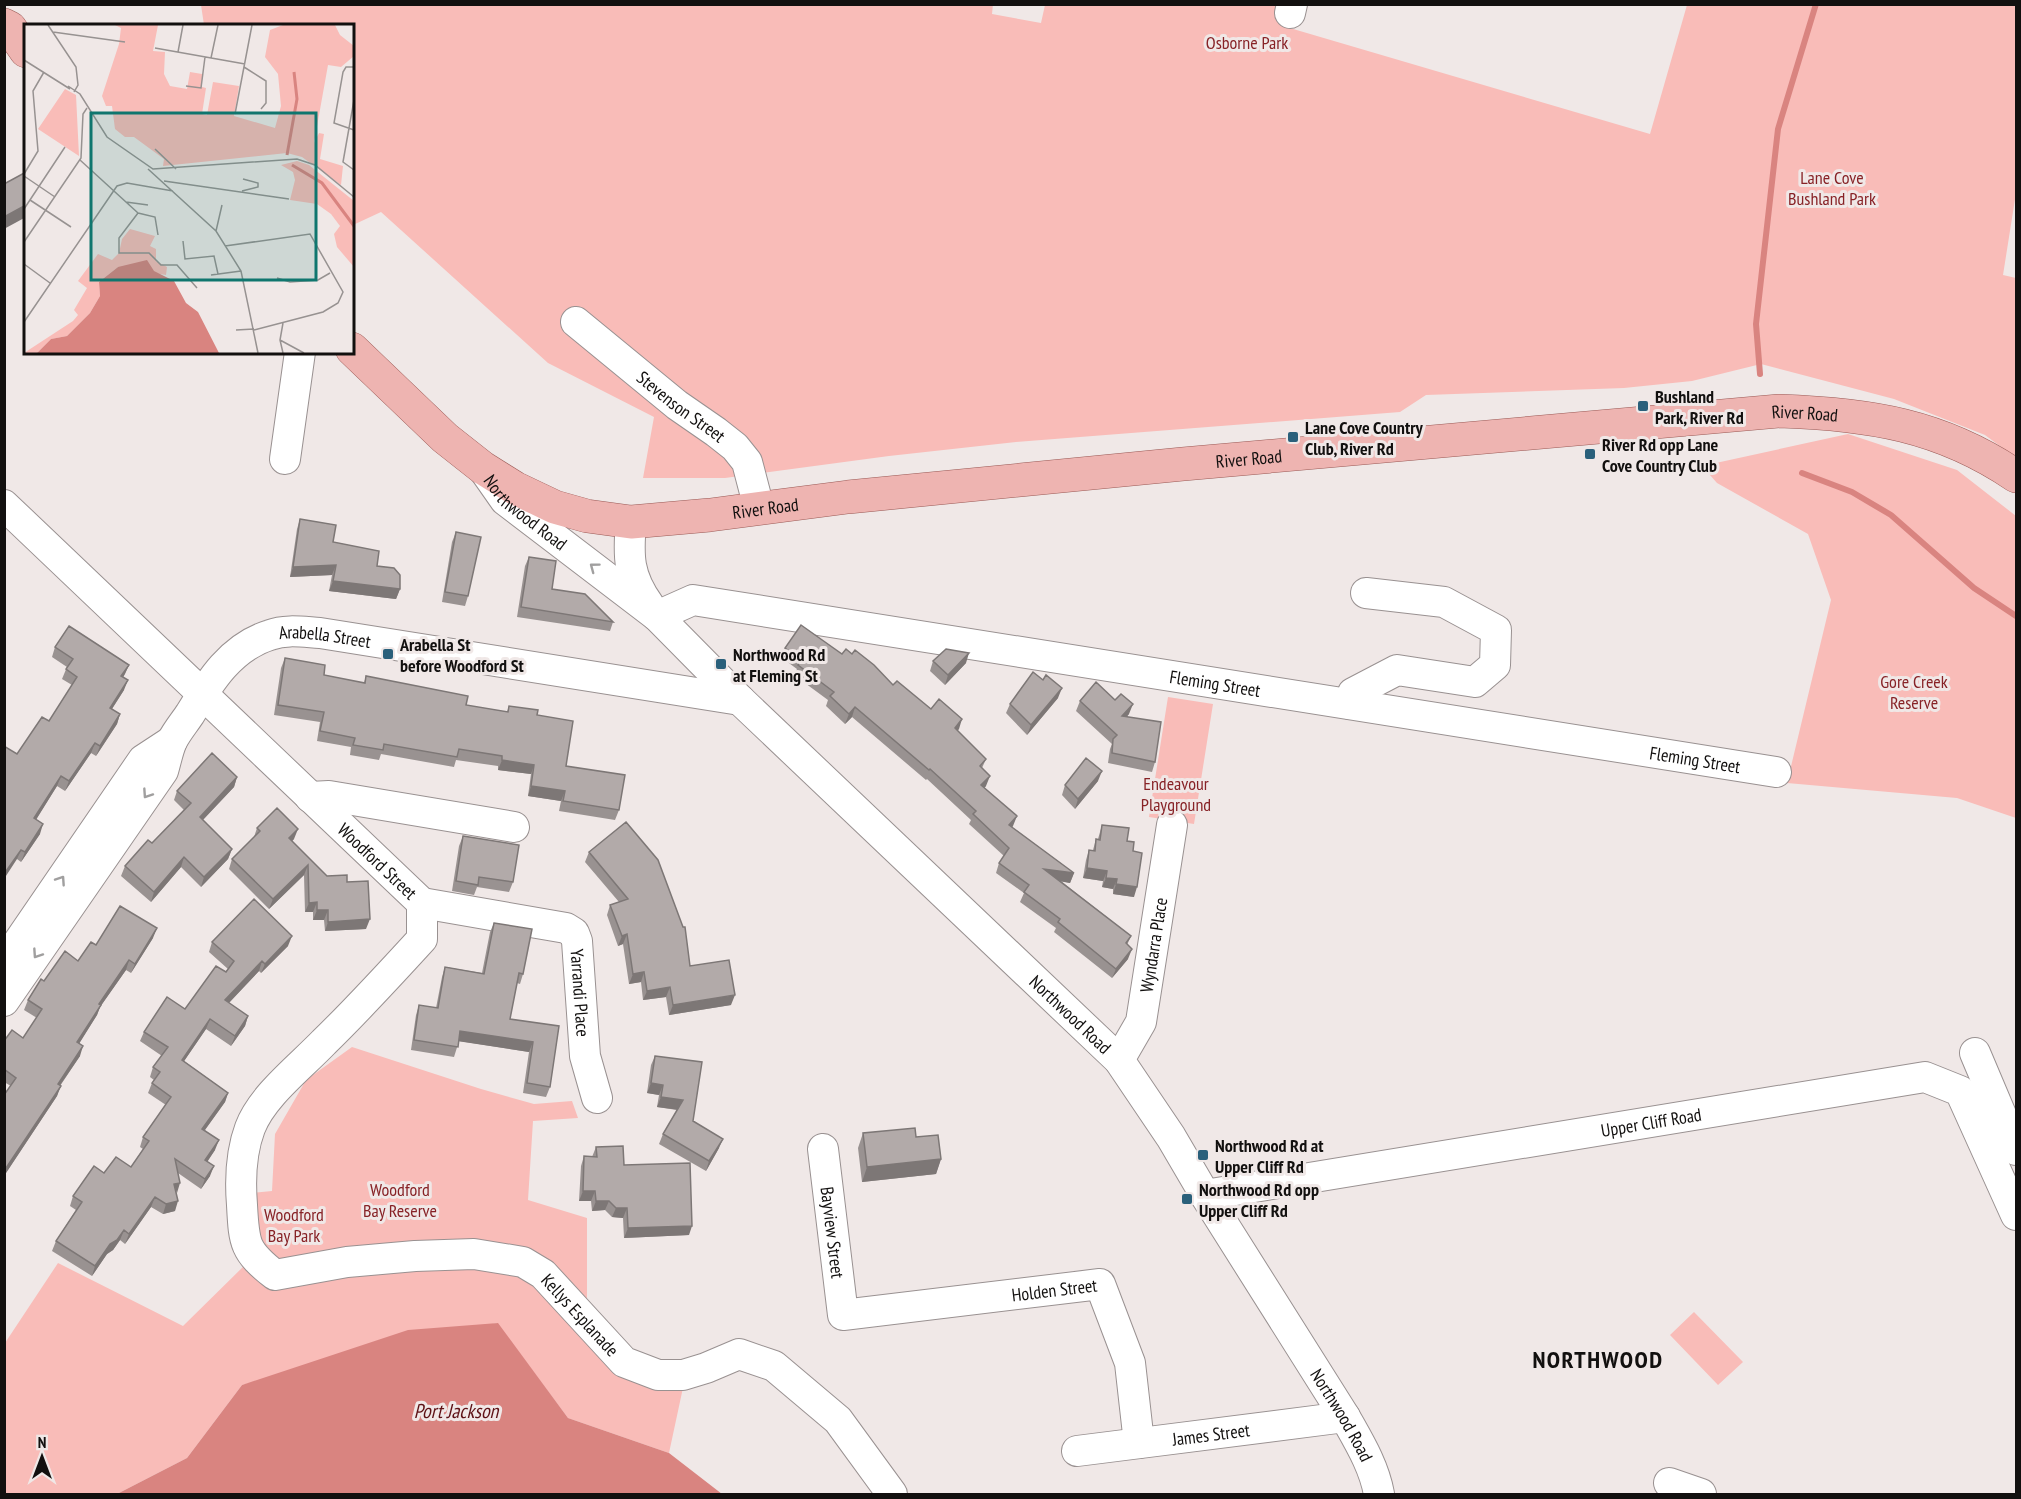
<svg xmlns="http://www.w3.org/2000/svg" width="2021" height="1499" viewBox="0 0 2021 1499" font-family="'PT Sans Narrow',sans-serif">
	<style>
		.green { fill: #f9bcb8 }
		.water { fill: #d98480 }
		.lines { fill: none; stroke-linecap: round; stroke-linejoin: round }
		.stream { stroke: #d98480; stroke-width: 6 }
		.minor-casing { stroke: #999191; stroke-width: 32 }
		.major-casing { stroke: #9a5a56; stroke-width: 34 }
		.minor { stroke: #fff; stroke-width: 30 }
		.major { stroke: #eeb4b1; stroke-width: 33 }
		.wall { fill: #999291 }
		.shaded-wall { fill: #7d7776 }
		.building { fill: #b2aaa9; stroke: #7d7776; stroke-width: 1.5 }
		.oneway { stroke: #a09f9f }
		.poi-dot { fill: #2a607b; stroke: #f0e8e7; stroke-width: 2 }
		.labels { text-anchor: middle; dominant-baseline: central; stroke-width: 6; stroke-linejoin: round; paint-order: stroke }
		.park-label { font-size: 18px; fill: #872226; stroke: #f0e8e7 }
		.poi-label { font-size: 18px; font-weight: bold; fill: #12100f; stroke: #f0e8e7; text-anchor: start }
		.street-label { font-size: 18px; fill: #12100f; stroke: #f0e8e7 }
		.water-label { font-size: 20px; font-style: italic; fill: #5e1115; stroke: #f0e8e7 }
		.district-label { font-size: 24px; font-weight: bold; letter-spacing: 1.5px; fill: #12100f; stroke: #f0e8e7 }
		.inset-river { fill: none; stroke: #d98480; stroke-width: 3 }
		.inset-road { fill: none; stroke: #979291; stroke-width: 1.5 }
		.view { fill: #0f766e; fill-opacity: 0.15; stroke: #0f766e; stroke-width: 3 }
		.inset-edge { fill: none; stroke: #12100f; stroke-width: 3 }
	</style>
	<rect width="100%" height="100%" fill="#f0e8e7"/>
	<path class="green" d="M993 4 992 14 1041 23 1045 5H1286L1283 26 1650 134 1687 5H2016V193L2003 275 2016 278V458L1985 435 1894 399 1761 364 1692 381 1624 388 1426 395 1400 412 1016 442 889 456 725 478H643L654 417 548 363 381 212 353 225 352 26 204 25 201 5Z
		M1848 434 1957 470 2016 516V818L1957 798 1787 783 1831 600 1808 534 1717 483 1702 466Z
		M1168 697 1213 704 1194 824 1149 817Z
		M352 1047 481 1089 534 1104 572 1101 578 1118 533 1121 528 1200 587 1218V1298L584 1327 684 1383 669 1453 568 1418 497 1323 242 1385 187 1458 117 1494H5V1343L58 1263 183 1326 248 1262 252 1193 272 1191 275 1134 306 1080Z
		M1694 1312 1743 1362 1718 1385 1670 1335Z"/>
	<path class="water" d="M498 1323 568 1418 669 1453 722 1494H117L187 1458 242 1385 408 1330Z"/>
	<g class="lines">
		<path class="stream" d="M1760 374 1756 324 1778 129 1816 4
			M1802 473 1852 492 1891 515 1974 588 2016 616"/>
		<g class="minor-casing">
			<g id="minor">
				<path d="M1290 13 1292 4"/>
				<path id="s1" d="M576 322 677 405 716 432 735 447 747 462 759 508"/>
				<path d="M285 459 300 352"/>
				<path id="s2" d="M484 470 505 500 657 616 740 700 1119 1060 1171 1137 1205 1195 1345 1417C1359 1442 1374 1466 1379 1494"/>
				<path id="s3" d="M4 505 422 903V939C390 974 358 1009 324 1042 300 1067 262 1096 250 1128 241 1152 240 1180 242 1205 244 1243 244 1251 275 1275L347 1262 415 1256 474 1254 523 1262 543 1274 624 1362 658 1375H683L706 1368 739 1354 774 1366 838 1420 892 1494"/>
				<path d="M631 522C628 556 628 576 649 605"/>
				<path id="s4" d="M657 616 693 600 1776 772"/>
				<path d="M1350 704 1353 693 1397 670 1475 682 1495 665 1496 630 1444 602 1366 593"/>
				<path d="M310 797 329 796 514 827"/>
				<path id="s5" d="M422 903 566 928 574 933 577 941 585 1056 597 1098"/>
				<path d="M4 963 143 760 172 741"/>
				<path id="s6" d="M4 1001 163 771C166 761 168 750 172 741 177 731 184 723 190 714 210 681 231 647 270 635 286 629 303 632 320 633L740 700"/>
				<path d="M1975 1053 2016 1150"/>
				<path id="s7" d="M1119 1060 1141 1022 1172 825"/>
				<path id="s8" d="M823 1149 843 1315 1100 1284 1130 1363 1139 1443"/>
				<path id="s9" d="M1205 1195 1925 1077 1960 1091 2016 1215"/>
				<path id="s10" d="M1077 1451 1345 1417"/>
				<path d="M1669 1483 1701 1494"/>
			</g>
		</g>
		<g class="major-casing">
			<g id="major">
				<path d="M4 25 10 28 26 51"/>
				<path id="s11" d="M352 349 445 438 483 468 515 488 555 507 587 516 631 522 710 515 848 497 1183 464 1779 411C1869 414 1941 425 2016 476"/>
			</g>
		</g>
		<use href="#minor" class="minor"/>
		<use href="#major" class="major"/>
	</g>
	<path class="wall" d="M300 519 333 542 377 566 400 589 396 599 329 591 332 575 290 577 297 529Z
		M456 532 468 596 465 606 442 602 452 542Z
		M529 557 552 589 613 622 610 631 517 617 525 566Z
		M55 647 129 665 123 677 124 690 112 709 120 714 117 724 96 756 91 753 65 791 57 786 36 819 40 834 21 862 17 859V754L49 721 72 685 62 679 67 667 52 657Z
		M785 648 852 654 893 685 931 709 959 729 957 730 986 759 982 768 986 786 984 788 1013 826 1012 827 1074 873 1070 883 1061 881 1131 936 1127 945 1128 959 1112 978 1054 932 1056 928 1020 902 1024 893 996 873 999 863 1004 856 969 824 971 820 927 779 926 780 852 717 845 724 826 706 828 700 794 675 797 669 782 658Z
		M285 658 324 675 364 683 366 676 466 705 507 712 509 706 537 715 566 766 619 810 615 820 559 811 561 801 528 796 531 774 498 770V766L456 760 454 767 381 754 379 760 350 755 351 747 317 741 320 722 274 715 281 668Z
		M933 661 966 663 945 685 930 671Z
		M1058 698 1027 735 1006 713 1010 704Z
		M1080 701 1129 714 1127 716 1155 762 1152 772 1108 763 1110 749 1112 744 1076 711Z
		M237 777 234 787 203 820 232 849 228 859 201 887 181 867 151 902 121 876 125 866 152 843 184 810 174 800 177 791Z
		M1098 781 1075 809 1062 795 1065 785Z
		M1102 825 1127 841 1133 851 1134 897 1113 894V889L1102 887 1103 881 1083 878 1086 860 1089 850H1093L1096 839H1098Z
		M257 828 294 839 292 841 327 876 347 882 366 929 325 931 324 920H313V912H305L304 875 269 909 229 869 232 859 254 837Z
		M463 836 513 882 509 892 477 887 474 895 452 891 459 846Z
		M589 852 690 966 731 1005 669 1015 666 997 643 1000 641 982 629 984 623 944 618 946 607 915 610 905 619 902 585 862Z
		M494 923 523 974 520 984 517 983 510 1019 559 1026 550 1087 546 1097 523 1093 529 1052 459 1041 454 1057 411 1050 416 1015 419 1005 436 1008 442 977 445 967 482 973 490 932Z
		M153 938 131 973 126 970 100 1007 97 1015 79 1043 80 1056 60 1086 57 1096 4 1176 11 1086 4 1082V1041L23 1038 37 1018 24 1010 28 1000 44 981 78 961 96 945Z
		M212 942 288 946 261 973 259 971 229 1003 248 1016 245 1026 231 1046 206 1029 184 1061 228 1093 225 1102 205 1130 215 1150 207 1161 210 1176 201 1189 178 1173 175 1211 163 1214 151 1207 125 1244 120 1240 113 1250 107 1254 92 1276 52 1251 56 1241 76 1210 70 1206 73 1196 104 1173 131 1167 143 1149 140 1147 143 1137 166 1105 148 1093 152 1083 154 1080 150 1077 153 1067 162 1056 140 1041 144 1032 185 1009 228 969 209 952Z
		M655 1056 693 1121 719 1148 706 1171 659 1144 663 1134 677 1110 657 1107 659 1095 647 1093 651 1065Z
		M863 1133 916 1137 941 1159 936 1174 862 1182 858 1148Z
		M596 1147 624 1165 689 1235 624 1238 623 1218 612 1217 605 1210 592 1211 591 1201H579L581 1166 584 1156 592 1157Z"/>
	<path class="shaded-wall" d="M26 205V217L4 229V217Z
		M336 565 332 575 290 577 293 567Z
		M333 581 400 589 396 599 329 591Z
		M969 653 966 663 945 685 948 675Z
		M129 665 125 674 118 686 121 676Z
		M128 680 124 690 106 718 110 708Z
		M1062 688 1058 698 1027 735 1031 725Z
		M1133 704 1129 714 1119 726 1122 716Z
		M855 707 852 717 845 724 849 714Z
		M120 714 117 724 96 756 100 746Z
		M962 719 959 729 951 738 955 728Z
		M95 743 91 753 65 791 69 781Z
		M502 760 534 765 531 774 498 770Z
		M1102 771 1098 781 1075 809 1078 799Z
		M61 776 57 786 31 828 34 818Z
		M990 776 986 786 978 795 981 785Z
		M237 777 234 787 196 827 200 817Z
		M531 786 565 791 561 801 528 796Z
		M1017 816 1013 826 1005 835 1009 825Z
		M43 824 40 834 21 862 25 852Z
		M298 829 294 839 285 848 289 838Z
		M232 849 228 859 201 887 204 877Z
		M21 850 17 859 4 879V874Z
		M184 857 181 867 151 902 154 892Z
		M308 865 304 875 269 909 273 899Z
		M1087 868 1107 871 1103 881 1083 878Z
		M1044 869 1074 873 1070 883 1041 878Z
		M1106 878 1117 879 1113 889 1102 887Z
		M1116 884 1137 887 1134 897 1113 894Z
		M317 902 313 912H305L309 903Z
		M317 910H328L324 920H313Z
		M370 919 366 929 325 931 328 922Z
		M157 928 153 938 131 973 135 964Z
		M627 934 623 944 618 946 622 936Z
		M292 936 288 946 261 973 265 964Z
		M1132 949 1128 959 1112 978 1116 969Z
		M129 960 126 970 100 1007 97 1015 74 1052 77 1042 99 1004Z
		M262 961 259 971 222 1010 225 1000Z
		M644 972 641 982 629 984 633 974Z
		M670 987 666 997 643 1000 647 991Z
		M735 995 731 1005 669 1015 673 1005Z
		M248 1016 245 1026 231 1046 235 1036Z
		M210 1019 206 1029 178 1070 182 1060Z
		M460 1031 533 1042 529 1052 457 1041Z
		M83 1046 80 1056 54 1094 58 1084Z
		M651 1083 663 1085 659 1095 647 1093Z
		M61 1086 57 1096 4 1176V1171Z
		M228 1093 225 1102 199 1138 202 1129Z
		M661 1097 683 1100 680 1110 657 1107Z
		M723 1139 719 1148 706 1171 709 1161Z
		M219 1140 215 1150 202 1170 205 1160Z
		M941 1159 936 1174 862 1182 867 1167Z
		M214 1166 210 1176 201 1189 205 1179Z
		M180 1183 177 1193 174 1184Z
		M583 1191H595L591 1201H579Z
		M155 1197 151 1207 125 1244 129 1234Z
		M178 1201 175 1211 163 1214 166 1204Z
		M596 1201H609L605 1210 592 1211Z
		M616 1208H627L623 1218 612 1217Z
		M692 1226 689 1235 624 1238 628 1228Z
		M124 1230 120 1240 113 1250 107 1254 92 1276 95 1266 110 1244Z"/>
	<path class="building" d="M26 172V205L4 217V184Z
		M300 519 336 525 333 542 379 551 377 566 394 568 400 575V589L333 581 336 565 293 567Z
		M456 532 481 537 468 596 445 592Z
		M529 557 556 561 552 589 585 594 613 622 521 607Z
		M801 625 842 654 846 649 852 654 855 650 874 665 893 685 897 681 931 709 939 699 962 719 955 728 986 759 980 766 990 776 981 785 1017 816 1009 825 1074 873 1044 869 1131 936 1126 943 1132 949 1116 969 1058 922 1060 919 1024 892 1029 885 999 863 1009 848 973 814 976 811 930 769 929 770 855 707 849 714 830 696 834 692 798 665 801 660 785 648Z
		M69 626 129 665 121 676 128 680 110 708 120 714 100 746 95 743 69 781 61 776 34 818 43 824 25 852 21 850 4 874V746L17 754 42 717 49 721 77 677 66 669 73 659 55 647Z
		M946 649 969 653 948 675 933 661Z
		M285 658 325 665 324 675 365 683 366 676 468 696 466 705 508 712 509 706 538 710 537 715 573 721 566 766 625 775 619 810 563 801 565 791 531 786 534 765 502 760V756L459 749 457 757 384 744 383 750 353 745 355 738 320 731 324 712 278 705Z
		M1033 672 1043 680 1046 675 1062 688 1031 725 1010 704Z
		M1096 682 1115 700 1121 694 1133 704 1122 716 1161 722 1155 762 1112 753 1113 739 1117 735 1080 701Z
		M212 753 237 777 200 817 232 849 204 877 184 857 154 892 125 866 148 840 152 843 191 803 177 791Z
		M1086 758 1102 771 1078 799 1065 785Z
		M277 808 298 829 289 838 327 876 347 875V882L368 881 370 919 328 922V910H317V902L309 903 308 865 273 899 232 859 260 831 257 828Z
		M626 822 658 860 683 927H685L690 966 729 960 735 995 673 1005 670 987 647 991 644 972 633 974 627 934 622 936 610 905 628 899 589 852Z
		M1102 825 1129 828 1127 841 1134 842 1133 851 1142 853 1137 887 1116 884 1117 879 1106 878 1107 871 1087 868 1089 850 1095 851 1096 839 1100 840Z
		M463 836 519 845 513 882 479 877 478 885 456 881Z
		M254 899 292 936 265 964 262 961 225 1000 248 1016 235 1036 210 1019 182 1060 228 1093 202 1129 219 1140 205 1160 214 1166 205 1179 175 1159 180 1183 174 1184 178 1201 166 1204 155 1197 129 1234 124 1230 117 1240 110 1244 95 1266 56 1241 82 1202 73 1196 94 1166 104 1173 116 1157 131 1167 149 1141 143 1137 171 1097 152 1083 160 1072 153 1067 168 1047 144 1032 167 997 185 1009 216 966 226 972 234 961 212 942Z
		M120 906 157 928 135 964 129 960 99 1004 101 1005 77 1042 83 1046 58 1084 61 1086 4 1171V1095L16 1078 4 1069V1041L12 1030 23 1038 42 1009 28 1000 41 979 44 981 65 951 78 961 91 942 96 945Z
		M494 923 532 929 523 974 519 973 510 1019 559 1026 550 1087 527 1083 533 1042 460 1031 458 1047 414 1040 419 1005 438 1008 445 967 484 974Z
		M655 1056 702 1062 693 1121 723 1139 709 1161 663 1134 683 1100 661 1097 663 1085 651 1083Z
		M915 1128 916 1137 938 1135 941 1159 867 1167 863 1133Z
		M623 1146 624 1165 690 1163 692 1226 628 1228 627 1208H616L609 1201H596L595 1191H583L584 1156 597 1157 596 1147Z"/>
	<defs><path id="oneway-chevron" d="M-2-3.5L2.5 0L-2 3.5" fill="none" stroke-width="1.6" stroke-linecap="round" stroke-linejoin="round" transform="scale(1.5)"/></defs>
	<g class="oneway">
		<use href="#oneway-chevron" transform="translate(594 567) rotate(-143)"/>
		<use href="#oneway-chevron" transform="translate(147 794) rotate(124)"/>
		<use href="#oneway-chevron" transform="translate(61 880) rotate(-56)"/>
		<use href="#oneway-chevron" transform="translate(37 954) rotate(124)"/>
	</g>
	<g class="poi-dot">
		<rect x="1637" y="400" width="12" height="12" rx="3"/>
		<rect x="1287" y="431" width="12" height="12" rx="3"/>
		<rect x="1584" y="448" width="12" height="12" rx="3"/>
		<rect x="382" y="648" width="12" height="12" rx="3"/>
		<rect x="715" y="658" width="12" height="12" rx="3"/>
		<rect x="1197" y="1149" width="12" height="12" rx="3"/>
		<rect x="1181" y="1193" width="12" height="12" rx="3"/>
	</g>
	<g class="labels">
		<g class="park-label">
			<text x="1247" y="42">Osborne Park</text>
			<text x="1832" y="177">Lane Cove<tspan x="1832" dy="21">Bushland Park</tspan></text>
			<text x="1914" y="681">Gore Creek<tspan x="1914" dy="21">Reserve</tspan></text>
			<text x="1176" y="783">Endeavour<tspan x="1176" dy="21">Playground</tspan></text>
			<text x="400" y="1189">Woodford<tspan x="400" dy="21">Bay Reserve</tspan></text>
			<text x="294" y="1214">Woodford<tspan x="294" dy="21">Bay Park</tspan></text>
		</g>
		<g class="poi-label">
			<text x="1655" y="396">Bushland<tspan x="1655" dy="21">Park, River Rd</tspan></text>
			<text x="1305" y="427">Lane Cove Country<tspan x="1305" dy="21">Club, River Rd</tspan></text>
			<text x="1602" y="444">River Rd opp Lane<tspan x="1602" dy="21">Cove Country Club</tspan></text>
			<text x="400" y="644">Arabella St<tspan x="400" dy="21">before Woodford St</tspan></text>
			<text x="733" y="654">Northwood Rd<tspan x="733" dy="21">at Fleming St</tspan></text>
			<text x="1215" y="1145">Northwood Rd at<tspan x="1215" dy="21">Upper Cliff Rd</tspan></text>
			<text x="1199" y="1189">Northwood Rd opp<tspan x="1199" dy="21">Upper Cliff Rd</tspan></text>
		</g>
		<g class="street-label">
			<text stroke="none"><textPath href="#s1" startOffset="135">Stevenson Street</textPath></text>
			<text stroke="none"><textPath href="#s11" startOffset="1516">River Road</textPath></text>
			<text stroke="none"><textPath href="#s11" startOffset="958">River Road</textPath></text>
			<text stroke="none"><textPath href="#s11" startOffset="472">River Road</textPath></text>
			<text stroke="none"><textPath href="#s2" startOffset="60">Northwood Road</textPath></text>
			<text stroke="none"><textPath href="#s6" startOffset="514">Arabella Street</textPath></text>
			<text stroke="none"><textPath href="#s4" startOffset="568">Fleming Street</textPath></text>
			<text stroke="none"><textPath href="#s4" startOffset="1054">Fleming Street</textPath></text>
			<text stroke="none"><textPath href="#s3" startOffset="516">Woodford Street</textPath></text>
			<text stroke="none"><textPath href="#s7" startOffset="122">Wyndarra Place</textPath></text>
			<text stroke="none"><textPath href="#s5" startOffset="216">Yarrandi Place</textPath></text>
			<text stroke="none"><textPath href="#s2" startOffset="802">Northwood Road</textPath></text>
			<text stroke="none"><textPath href="#s9" startOffset="452">Upper Cliff Road</textPath></text>
			<text stroke="none"><textPath href="#s8" startOffset="84">Bayview Street</textPath></text>
			<text stroke="none"><textPath href="#s8" startOffset="380">Holden Street</textPath></text>
			<text stroke="none"><textPath href="#s3" startOffset="1358">Kellys Esplanade</textPath></text>
			<text stroke="none"><textPath href="#s2" startOffset="1288">Northwood Road</textPath></text>
			<text stroke="none"><textPath href="#s10" startOffset="135">James Street</textPath></text>
		</g>
		<g class="water-label">
			<text x="456" y="1411">Port Jackson</text>
		</g>
		<g class="district-label">
			<text x="1598" y="1359">NORTHWOOD</text>
		</g>
	</g>
	<g transform="translate(24 24)">
		<rect width="330" height="330" fill="#f0e8e7"/>
		<path d="M91 1H134L129 27 141 28 140 50 146 62 163 65 166 48 178 50V63L182 64 178 90 183 91 189 58 215 62 210 92 251 104 257 82 254 50 241 33 246 6 259 1H311L316 11 330 22V32L317 43 304 41 290 119 295 109 300 110 296 135 319 142 317 161 278 133 263 129 139 142 140 135 110 113H101L91 105 88 82H82L78 72 95 20 97 4ZM41 65 52 71 55 132 14 105ZM273 137 285 141 330 177V243L313 223 310 210 316 202 307 190 293 180 266 176 271 156 269 148 257 141ZM106 205 131 212 126 222 132 225V237L143 243 142 251 94 243 75 258 76 272 66 289 43 312 27 315 13 329H0L49 297 54 291 50 286 63 264 54 257 74 230 88 236 95 229 98 215Z" fill="#f9bcb8"/>
		<path d="M123 236 130 247 150 257 162 279 174 288 195 329H13L27 315 43 312 66 289 76 272 75 258 94 243Z" fill="#d98480"/>
		<path class="inset-river" d="M263 131 273 75 270 48M268 141 298 159 330 202"/>
		<path class="inset-road" d="M24 1 52 43 54 61 50 68M29 8 101 18M131 24 221 40M154 28 159 1M187 34 194 1M0 36 46 65M220 43 242 57V79L237 85M330 43H322L319 48 310 99 330 106M44 62 56 70 83 113 129 145 273 135 291 141 330 173M162 62 177 64 181 33M330 76 319 138 330 146M211 90 228 1M131 125 152 145M56 136 114 189M124 145 192 207 217 247 234 329M0 150 14 127 9 67 20 48M0 152 31 173M140 157 265 175M218 167 234 163V159L219 155M6 176 47 203M102 178 124 181M0 185 41 123M114 189 95 214V229H125L137 241H153L173 264M114 189 131 193 134 211M192 207 198 181M159 217 161 235 190 232 194 250M0 218 57 134 59 90 63 84M201 222 286 210 319 268 314 279 299 288 230 306M0 240 26 259M187 251 217 247M253 254 266 258 294 256 306 249M0 298 93 162 103 159 149 167M212 306 230 305M256 316 280 329M259 329 256 316 259 299"/>
		<path class="view" d="M67 89H292V256H67Z"/>
		<rect width="330" height="330" class="inset-edge"/>
	</g>
	<rect width="2021" height="1499" fill="none" stroke="#12100f" stroke-width="12"/>
	<g transform="translate(42 1457)" stroke="#f0e8e7" stroke-width="4.5" paint-order="stroke">
	<path d="M0-4.5L10 22L0 15L-10 22Z" fill="#12100f"/>
	<text y="-9" font-size="16" font-weight="bold" text-anchor="middle" fill="#12100f">N</text>
	</g>
</svg>
